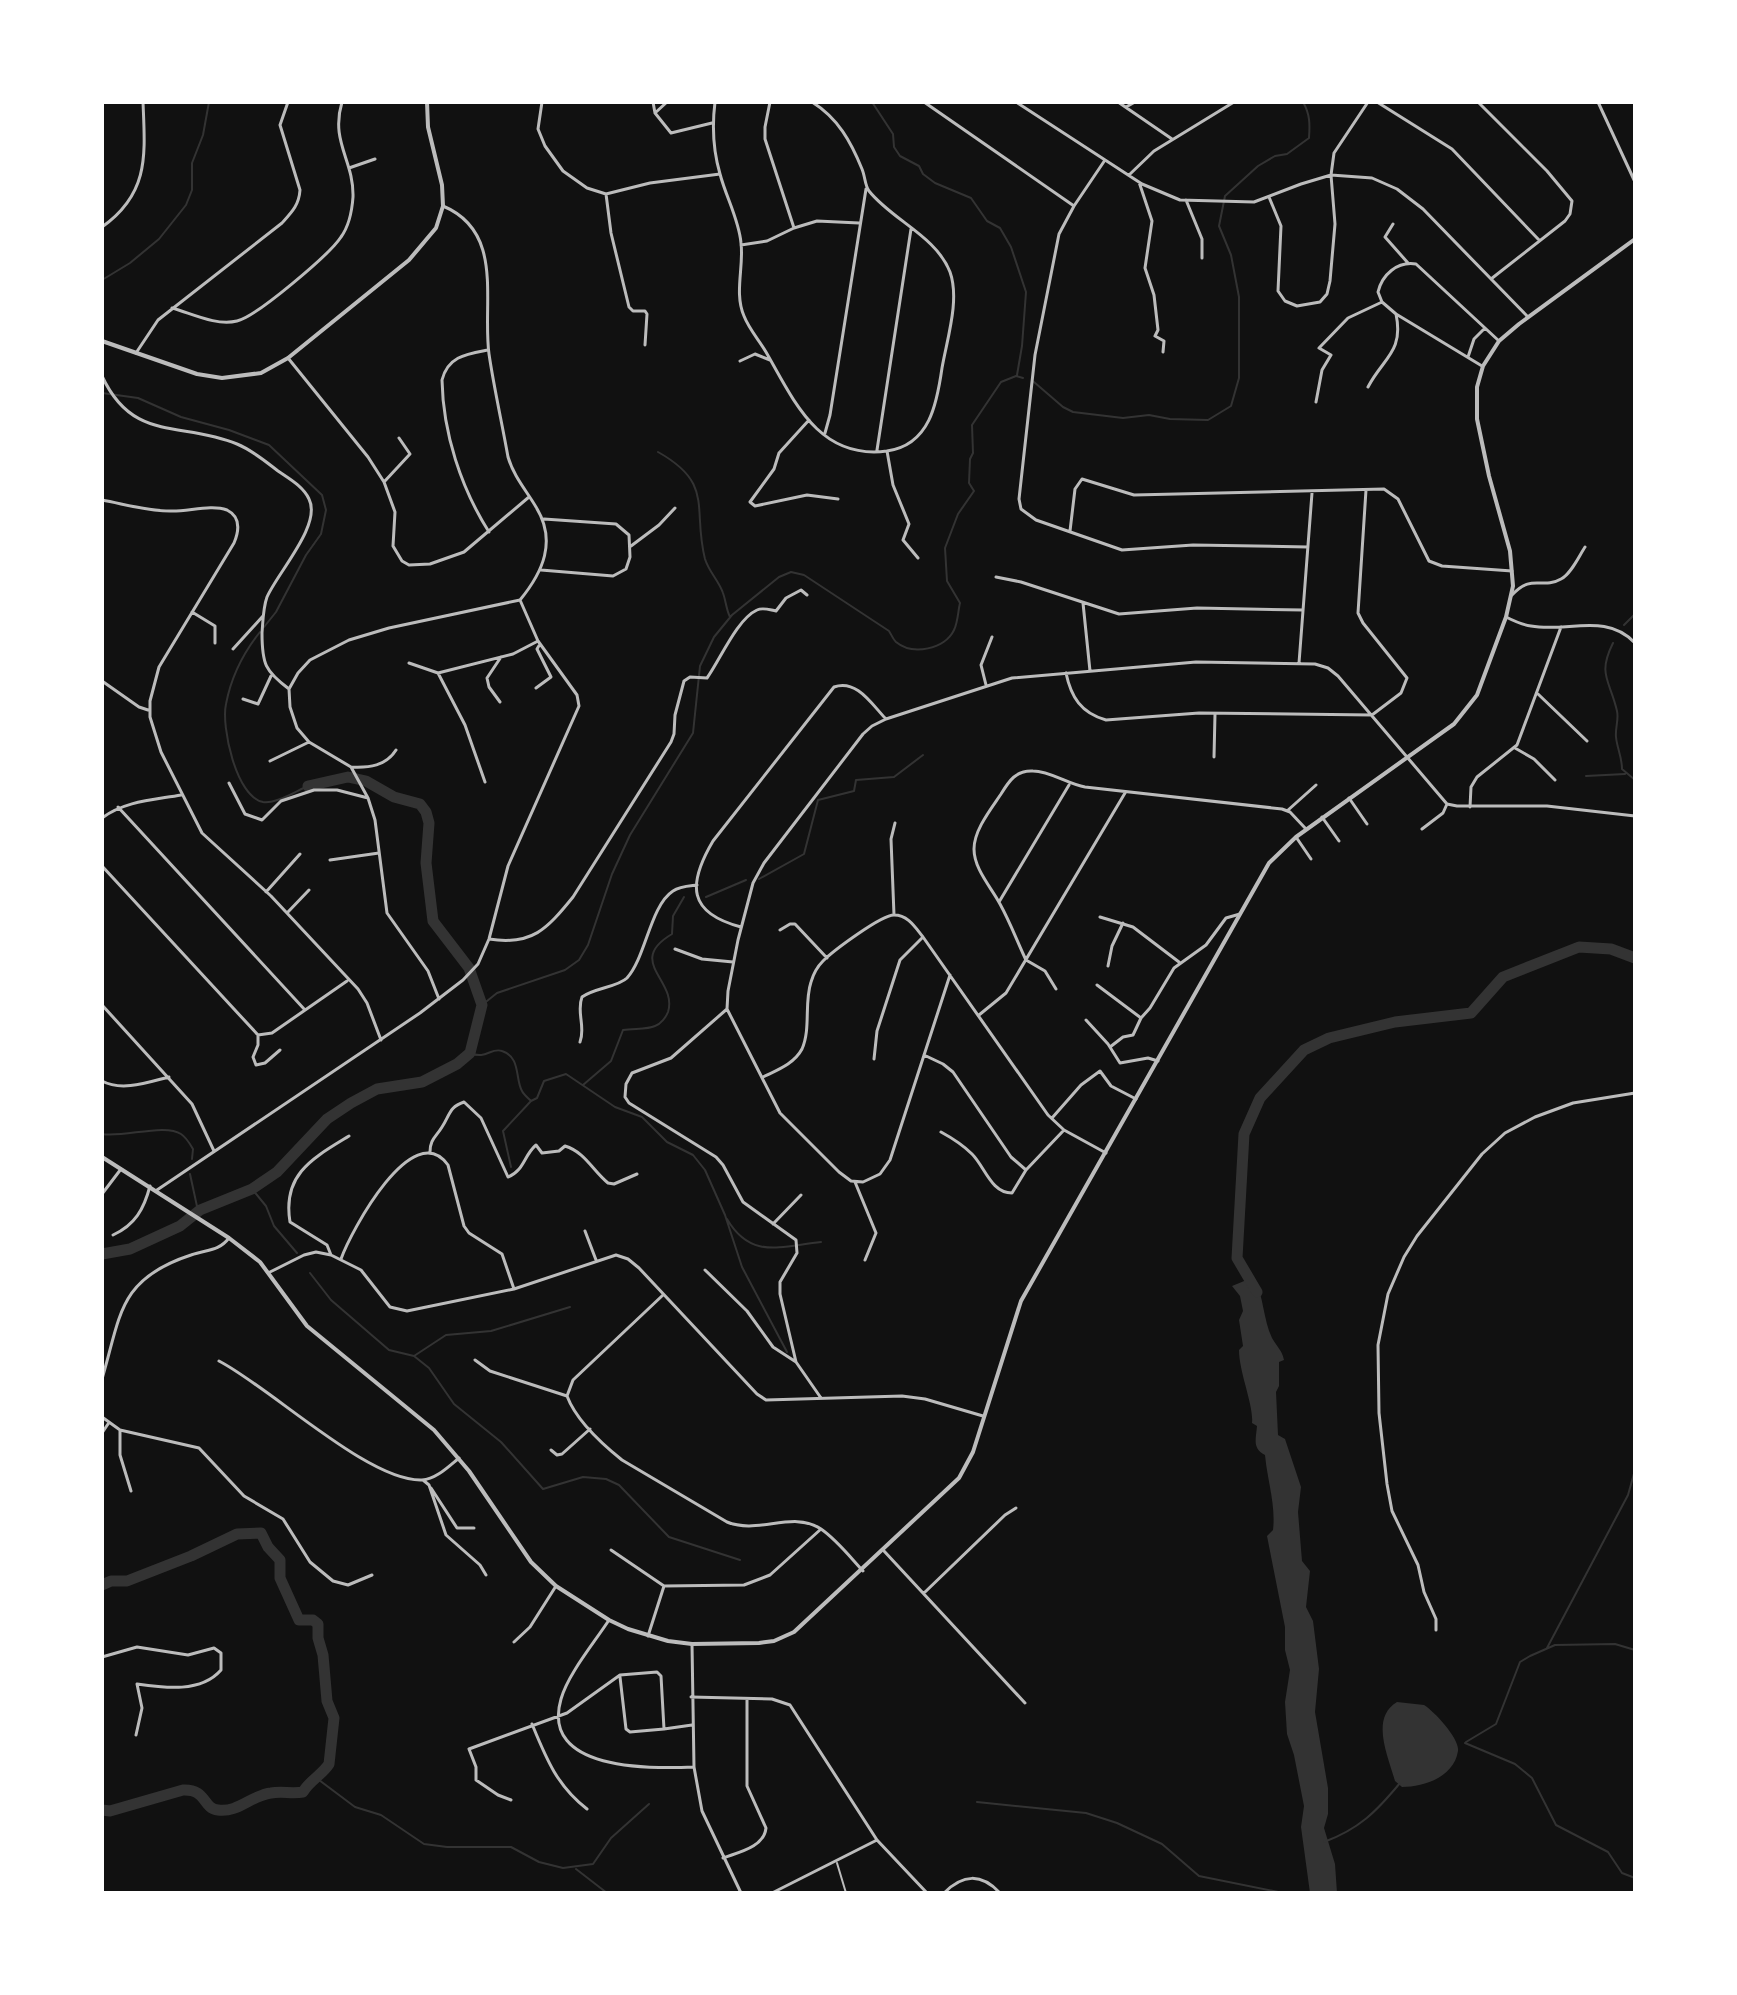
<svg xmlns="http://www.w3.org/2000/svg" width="1737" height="1995" viewBox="0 0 1737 1995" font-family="'Noto Serif',serif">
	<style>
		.water { fill: #333 }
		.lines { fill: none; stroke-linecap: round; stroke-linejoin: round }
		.stream { stroke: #333; stroke-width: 2 }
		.river { stroke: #333; stroke-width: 11 }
		.service { stroke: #bcbcbc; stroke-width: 2 }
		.minor { stroke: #bcbcbc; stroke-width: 3 }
		.tertiary { stroke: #bcbcbc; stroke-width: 4 }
	</style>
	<rect width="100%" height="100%" fill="#111"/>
	<path class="water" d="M1254 1277C1264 1297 1263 1319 1272 1338 1277 1347 1282 1350 1284 1360L1279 1362V1386L1276 1392 1278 1435 1285 1439 1301 1487 1298 1512 1302 1561 1310 1571 1306 1607 1313 1621 1319 1669 1315 1712 1328 1788V1814L1324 1828 1335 1864 1337 1893H1310L1301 1827 1304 1806 1294 1755 1287 1734 1285 1702 1290 1670 1285 1650V1627L1267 1536 1273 1530C1276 1505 1267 1479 1265 1455 1252 1448 1256 1439 1257 1426L1252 1423C1254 1406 1239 1372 1239 1350L1243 1346 1239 1320 1243 1311 1240 1296 1232 1286Z
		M1397 1702 1424 1705C1434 1711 1460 1739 1458 1751 1454 1777 1424 1787 1402 1787L1395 1781C1388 1756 1370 1718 1397 1702Z"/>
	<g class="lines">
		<path class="stream" d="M872 102 893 134 894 147 900 156 919 166 923 174 935 183 971 198 987 221 1000 228 1011 247 1026 292 1022 346 1017 375
			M102 280 130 263 159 239 186 205 192 190V163L203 135 209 102
			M1034 382 1063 407 1073 412 1123 418 1149 415 1170 419 1208 420 1231 406 1239 378V297L1231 255 1219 226 1225 196 1258 166 1275 156 1287 154 1309 138C1310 124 1310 114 1303 102
			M102 393 138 398 181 417 229 430 269 445 322 495 326 510 321 534 306 555 276 612 264 627
			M658 452C715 484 692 508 705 559 709 572 719 581 723 593 726 601 726 609 730 617
			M1624 625 1635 614
			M260 632C244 652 231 678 226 704 221 726 236 797 263 802 276 804 296 791 308 786
			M1613 643C1597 675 1610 680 1617 711 1619 720 1615 728 1616 737 1617 748 1622 757 1622 769L1635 780
			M1586 776 1625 774
			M759 879 804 854 818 800 854 791 856 780 894 777 923 755
			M706 897 746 880
			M482 1005 497 993 565 970 579 960 588 945 612 874 630 835 693 733 700 666 714 637 732 615 779 577 791 572 804 575 889 631C891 634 893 639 896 642 913 656 945 649 954 630 958 622 958 611 960 603L947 581 945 548 958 514 974 491 969 483 970 459 973 453 972 425 1001 382 1016 376 1023 378
			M470 1053C486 1060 491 1047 502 1051 521 1057 515 1079 522 1091 524 1095 528 1098 531 1101L537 1098 544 1081 566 1074 615 1107 642 1117 667 1142 693 1155 705 1170 725 1215 742 1267 787 1352
			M583 1085 611 1061 623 1030C633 1028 647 1030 655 1026 661 1024 666 1017 668 1012 678 980 625 962 672 934L673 916 684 897
			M102 1134C123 1138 165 1123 181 1134 186 1137 190 1144 193 1149L192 1159
			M511 1167 503 1131 531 1101
			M190 1174 198 1211
			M252 1189 266 1206 274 1226 297 1253
			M727 1219C751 1260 781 1246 821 1242
			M310 1273 331 1300 389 1350 414 1356 429 1368 454 1404 501 1442 543 1489 583 1477 606 1479 619 1485 669 1537 740 1560
			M414 1356 446 1335 491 1331 570 1307
			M1547 1648 1628 1495 1635 1470
			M1466 1742 1496 1724 1520 1662 1530 1656 1555 1645 1615 1644 1635 1650
			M1465 1743 1515 1764 1532 1778 1556 1825 1608 1852 1622 1873 1635 1878
			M315 1777 355 1807 381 1815 424 1844 447 1847H511L539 1862 563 1868 593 1864 611 1838 649 1804
			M977 1802 1086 1813 1117 1823 1162 1844 1199 1876 1283 1893
			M1324 1842C1359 1829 1376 1812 1400 1783
			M576 1869 607 1893"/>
		<path class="river" d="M102 1254 130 1249 180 1226 200 1210 252 1189 277 1172 327 1119 351 1103 377 1089 422 1082 457 1064 470 1053 482 1005 469 968 433 921 426 863 429 823 426 812 420 804 394 797 366 781 348 777 308 786
			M1257 1292 1237 1258 1244 1134 1260 1098 1304 1050 1329 1038 1395 1022 1471 1013 1503 977 1579 947 1611 949 1635 958
			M102 1585 111 1581H127L191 1556 237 1534 261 1533 268 1547 280 1560V1578L299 1620H313L318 1624V1638L323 1655 327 1701 334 1718 329 1764C322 1775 310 1780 303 1792 292 1794 282 1791 271 1793 252 1795 238 1813 218 1810 202 1808 207 1789 183 1790L110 1811 102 1810"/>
		<path class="service" d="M837 1863 846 1893"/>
		<path class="minor" d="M542 102 538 129 545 146 563 171 587 188 606 194 650 183 720 174
			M653 102 655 113 671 133 712 123
			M715 102C712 126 713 150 720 174 726 197 739 220 741 243 744 267 734 293 744 316 749 329 759 340 766 352 794 401 819 460 887 451 930 445 937 403 942 368 947 339 960 300 950 272 936 236 892 220 869 191 865 186 865 176 862 169 851 142 838 118 812 102
			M770 102 765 127V139L794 228
			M924 102 1074 206
			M1016 102 1142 184 1180 200 1254 202 1301 184 1331 175 1372 178 1397 189 1423 209 1528 317
			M1118 102 1172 139
			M1377 102 1452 149 1539 240
			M1478 102 1547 171 1572 201 1570 214 1565 221 1491 279
			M1598 102 1635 182
			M1126 107 1135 102
			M655 113 667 102
			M1105 160 1074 206 1059 234 1035 355 1019 499 1021 509 1036 520 1122 550 1193 545 1308 547
			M349 168 375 159
			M1129 175 1154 151 1234 102
			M1139 182 1152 221 1145 268 1154 295 1158 330 1155 336 1164 341 1163 352
			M606 194 611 233 629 307 633 311H645L647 314 645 345
			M1269 197 1281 226 1278 291 1285 301 1297 306 1320 302 1327 294 1330 281 1335 224 1331 175 1334 153 1368 102
			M1186 200 1202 239V258
			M1393 224 1385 237 1408 263
			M102 227C150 193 145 154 143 102
			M741 245 767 241 794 228 817 221 859 223
			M172 308C193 314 216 326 237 321 256 317 330 254 341 237 349 226 352 211 353 197 354 160 330 142 342 102
			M488 350C467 354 448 356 442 380 443 433 461 488 489 532
			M136 353 158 320 282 223C292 212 299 205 300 190L280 125 288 102
			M1468 357 1474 339 1485 328
			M288 358 368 457 384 482 395 512 393 546 402 561 409 565 430 564 464 552 529 497
			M740 361 755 354 770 360
			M1482 366 1396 314 1382 302 1378 292C1382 275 1397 261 1416 264L1499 341
			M102 376C133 443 181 421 237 444 252 450 265 461 278 471 288 478 303 486 309 499 322 525 278 572 267 597 263 608 263 621 262 633 262 664 265 671 289 689
			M1368 387C1383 358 1404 352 1396 314
			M1316 402 1322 370 1331 355 1319 348 1348 318 1382 302
			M809 420 779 453 774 469 750 502 755 506 807 495 838 499
			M825 433 830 415 866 189
			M877 450 911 229
			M887 451 893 485 909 524 903 540 918 558
			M384 482 410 454 399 438
			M102 500C124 504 147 511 170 511 187 512 211 504 227 510 241 517 239 531 234 543L159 667 150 701V717L161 752 202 833 271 896 358 989 367 1003 381 1040
			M1070 531 1075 489 1082 479 1134 495 1384 489 1398 499 1429 561 1442 566 1512 571
			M631 546 659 525 675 508
			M541 570 613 576 626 569 630 557 629 535 616 524 544 519
			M996 577 1021 582 1119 614 1197 608 1303 610
			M1512 595C1532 573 1542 590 1561 579 1571 574 1579 556 1585 547
			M1083 603 1090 671
			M192 612 215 626V643
			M1506 617C1514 621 1522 625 1531 626 1567 633 1606 612 1635 643
			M233 649 263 616
			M409 663 438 673 513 654 538 641
			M1299 663 1312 493
			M438 673 465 725 485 782
			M1066 673C1071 697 1081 713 1106 720L1199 713 1372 715 1401 693 1407 678 1363 623 1358 613 1366 490
			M102 681 139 707 148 710
			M986 685 981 665 992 637
			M536 688 551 677 537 649 540 644
			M1538 694 1587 741
			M243 699 258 704 271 676
			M500 702 489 687 487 678 501 657
			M1515 748 1534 759 1555 780
			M1214 757 1215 714
			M1635 757V765
			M270 761 309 742
			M351 767C369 768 386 766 396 750
			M229 783 245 814 262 820 281 801 314 790H337L368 798
			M1349 798 1367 824
			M118 807 305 1010
			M1470 807 1471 787 1477 777 1517 745 1561 627
			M1287 811 1316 785
			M1322 817 1339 841
			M102 818C125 801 153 800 181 795
			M1422 829 1443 813 1447 804
			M1296 837 1311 859
			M330 860 379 853
			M102 866 258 1035 272 1033 347 981
			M266 892 300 854
			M999 902 1069 785
			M287 913 309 890
			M894 915 891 839 895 823
			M1100 917 1133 927 1179 962
			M741 927C688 913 687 885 713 841L834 687C856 679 871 703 885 718
			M780 930 790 924H795L827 958
			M489 939C532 946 547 929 573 897L671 742 674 734 675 715 684 681 690 677 707 678C720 660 737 619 757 610 763 607 770 610 776 611L786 598 801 590 807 595
			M675 949 702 959 733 962
			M1026 960C1017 941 1010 922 1000 904 991 887 974 869 974 849 974 830 991 809 1001 794 1009 781 1016 770 1033 771 1050 771 1068 784 1085 787L1282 809 1290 812 1306 829
			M1026 960 1045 971 1056 989
			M1108 966 1112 946 1123 923
			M950 975 890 1160 880 1174 863 1182 851 1181 839 1172 780 1113 727 1009 728 991 738 940 753 883 764 863 863 734 872 726 886 719 1012 678 1196 662 1315 664 1328 668 1338 676 1447 804 1457 806H1547L1635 816
			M1097 985 1141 1018 1150 1008 1174 968 1206 945 1226 918 1240 914
			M439 999 428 971 387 913 375 820 368 798 351 767 309 742 297 728 290 707 289 689 298 673 310 660 349 640 389 628 520 600C543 572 557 541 536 507 526 490 514 477 508 457 502 423 494 388 489 354 482 302 505 232 443 206
			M102 1005 192 1104 214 1151
			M727 1009 671 1058 632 1073 626 1084 625 1097 629 1103 716 1157 723 1165 743 1202 796 1240 797 1253 780 1282V1294L796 1362 821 1398
			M979 1015 1006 993 1125 793
			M1086 1020 1108 1044 1120 1063 1148 1058 1158 1061
			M258 1036V1045L253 1057 256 1065 265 1063 280 1050
			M580 1042C586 1027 576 1012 582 997 594 988 618 987 627 978 646 957 650 906 673 891 680 886 689 886 697 885
			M1110 1047 1123 1037 1133 1035 1141 1018
			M924 1055 943 1064 953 1072 1011 1157 1026 1170 1064 1130
			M874 1059 877 1031 900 960 923 937
			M763 1077C777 1070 794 1064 802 1049 811 1029 804 1003 811 982 813 975 817 967 823 961 833 951 881 915 894 915 908 915 915 927 923 937L1048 1115 1064 1130 1106 1153
			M102 1081C122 1092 149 1082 169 1077
			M1052 1118 1081 1085 1100 1071 1111 1086 1136 1099
			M941 1132C952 1138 963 1145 972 1154 985 1167 991 1193 1012 1193L1026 1170
			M430 1152C430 1139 436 1137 442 1127 450 1115 449 1107 464 1102L481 1118 508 1177C524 1171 524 1155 536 1145L542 1153 559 1151 565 1146C585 1152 593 1171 608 1183L614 1184 637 1174
			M855 1182 876 1233 865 1260
			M157 1190 420 1013 463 980 478 964 489 939 508 866 579 706 577 695 538 641 520 600
			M102 1194 121 1169
			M773 1224 801 1195
			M585 1231 596 1260
			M113 1235C135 1225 144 1209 150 1186
			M331 1255 327 1245 290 1222C282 1174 313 1158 349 1136
			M341 1259C351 1231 413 1116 448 1165L464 1226 469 1233 502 1254 514 1289
			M705 1270 747 1311 773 1347 796 1362
			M270 1272 304 1255 316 1252 331 1255 361 1270 390 1307 407 1311 514 1289 616 1255 628 1259 639 1268 757 1394 766 1400 902 1396 925 1399 983 1416
			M663 1295 573 1380 567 1396C576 1420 602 1444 622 1460L727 1522C758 1535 793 1510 821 1529 837 1540 850 1557 863 1571
			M475 1360 490 1371 567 1396
			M219 1361C271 1388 369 1482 422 1480 436 1479 448 1467 459 1458
			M102 1379C121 1315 118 1279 191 1255 207 1249 218 1252 229 1238
			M102 1417 120 1430 199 1448 244 1496 283 1519 310 1562 333 1581 348 1585 372 1575
			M120 1430V1455L131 1491
			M102 1433 108 1424
			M551 1450 557 1455 562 1454 590 1429
			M423 1480 429 1485 446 1535 480 1565 486 1575
			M431 1488 457 1528H474
			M611 1550 664 1586 744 1585 770 1575 821 1529
			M884 1551 1025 1703
			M924 1593 1005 1515 1016 1508
			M609 1620C594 1643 568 1674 561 1699 540 1771 650 1769 694 1767
			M1436 1630V1619L1424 1592 1418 1565 1392 1511 1387 1484 1379 1413 1378 1345 1388 1294 1404 1257 1417 1236 1482 1154 1505 1133 1535 1117 1573 1103 1635 1093
			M648 1636 664 1586
			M514 1642 530 1627 556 1586
			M692 1644 694 1767 702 1811 741 1893
			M102 1657 137 1647 188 1655 214 1648 221 1653V1670C201 1693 165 1688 137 1684L142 1708 136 1735
			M620 1677 626 1729 630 1732 664 1729
			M691 1697 772 1699 790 1705 877 1840 927 1893
			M532 1724C546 1758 557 1786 587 1809
			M511 1800 498 1795 476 1780V1767L469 1749 567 1713 620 1675 657 1672 661 1676 664 1729 692 1725
			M723 1858C739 1852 764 1847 766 1828L747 1786V1700
			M772 1893 877 1840
			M944 1893C963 1874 981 1873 1000 1893"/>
		<path class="tertiary" d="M102 341 197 374 222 378 261 373 288 358 409 260 436 228 443 206 442 185 428 127 427 102
			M102 1157 229 1238 260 1262 307 1326 434 1430 469 1471 531 1562 556 1586 609 1620 628 1629 668 1641 692 1644 759 1643 774 1641 794 1632 959 1478 973 1452 1021 1301 1269 863 1296 837 1454 724 1477 695 1506 617 1513 586 1510 551 1489 476 1477 419V387L1483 366 1499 341 1519 324 1635 239"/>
	</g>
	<rect width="1737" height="1995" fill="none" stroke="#ffffff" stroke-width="208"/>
</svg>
